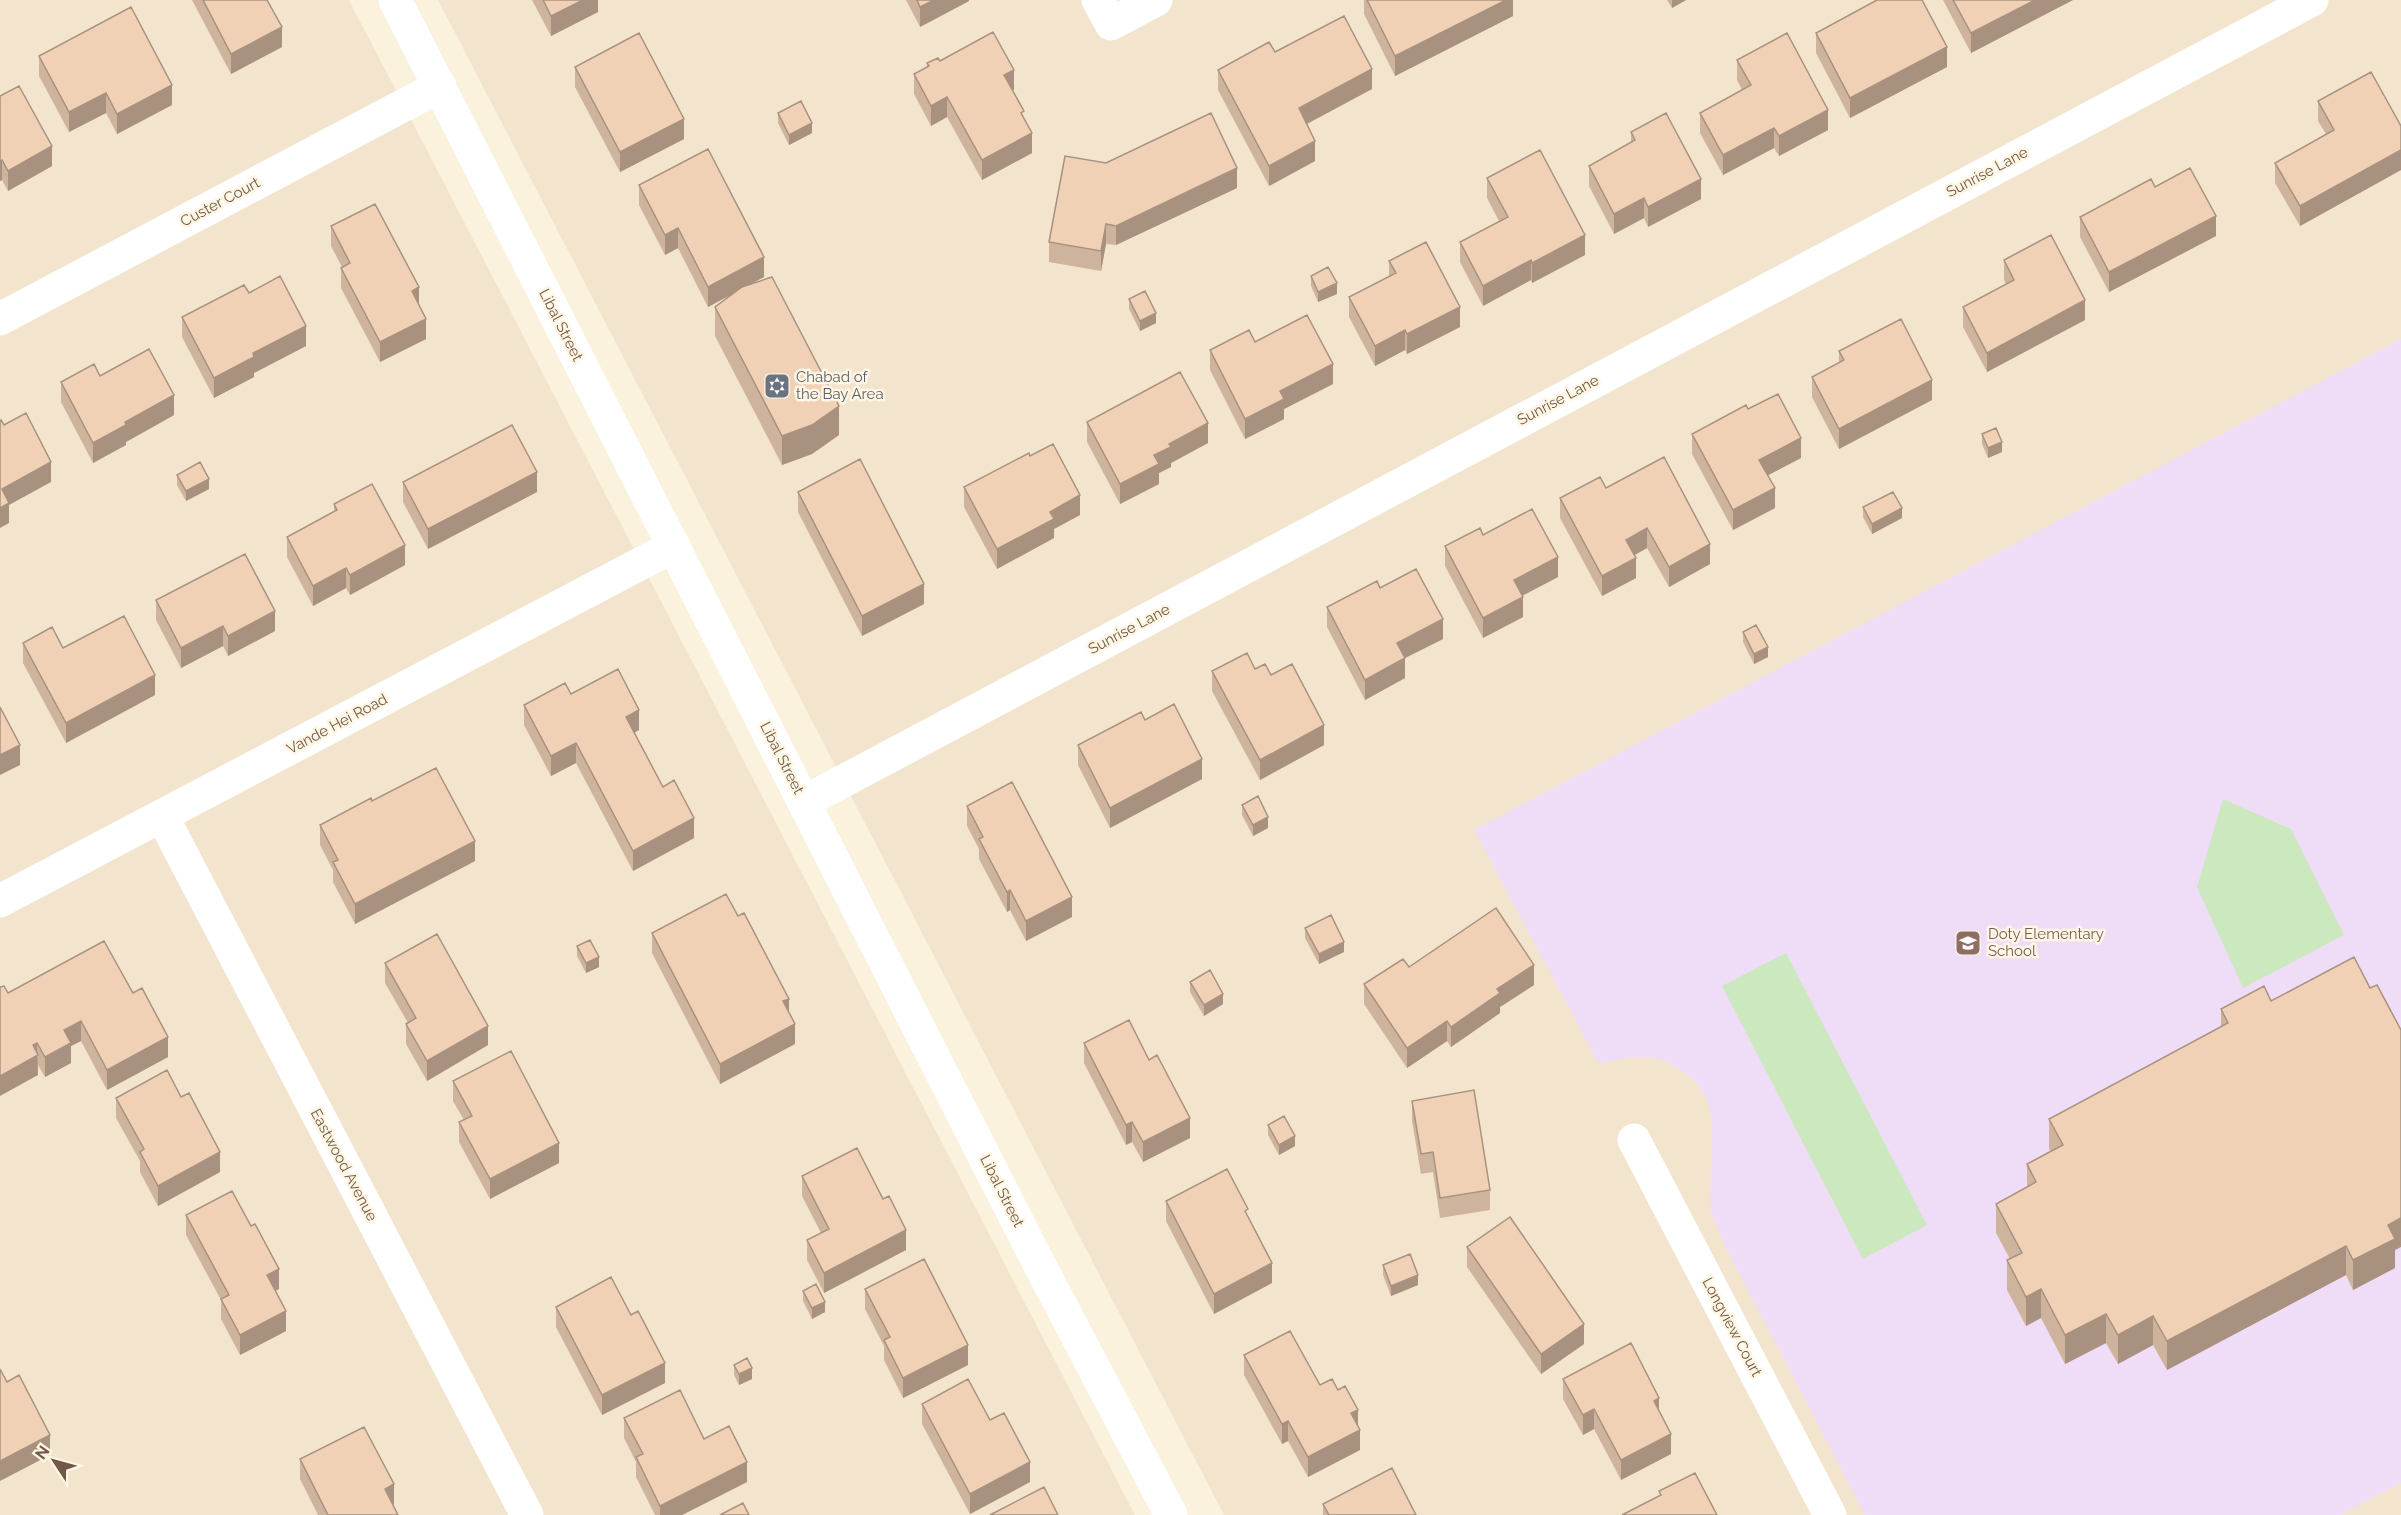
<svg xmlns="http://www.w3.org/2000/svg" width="2401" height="1515" viewBox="0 0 2401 1515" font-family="Raleway,sans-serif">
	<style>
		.residential { fill: #f3e4cd }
		.education { fill: #efdcf7 }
		.green { fill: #cce8be }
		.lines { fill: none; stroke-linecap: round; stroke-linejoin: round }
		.minor { stroke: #fff; stroke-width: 33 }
		.wall { fill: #ceb49d }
		.shaded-wall { fill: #a8927f }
		.building { fill: #f0d1b6; stroke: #a8927f; stroke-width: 1.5 }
		.labels { text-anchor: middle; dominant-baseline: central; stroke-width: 5; stroke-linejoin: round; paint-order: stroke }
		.street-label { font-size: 15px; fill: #715947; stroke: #fff6e4 }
		.worship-label { font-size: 15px; fill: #5b616d; stroke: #fff6e4; text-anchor: start }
		.education-label { font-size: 15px; fill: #785e54; stroke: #fff6e4; text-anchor: start }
	</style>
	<rect width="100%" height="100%" fill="#fbf2de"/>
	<path class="residential" d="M0 0H349L1135 1515H0Z
		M438 0H2401V1515H1224Z"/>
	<path class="education" d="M2401 339V1483L2340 1515H1865L1725 1246 1710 1210 1712 1118 1706 1098 1697 1084 1685 1073 1669 1063 1652 1057 1624 1058 1599 1064 1474 830Z"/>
	<path class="green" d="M2223 799 2291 829 2344 935 2243 988 2197 887Z
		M1786 953 1927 1225 1863 1259 1722 986Z"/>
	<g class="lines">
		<path class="minor" d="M395 0 1035 1256 1171 1515
			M1098 0 1111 24 1156 0
			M0 319 440 86
			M804 802 2312 0
			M162 816 527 1515
			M0 901 674 546
			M1634 1140 1830 1515"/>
	</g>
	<path class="wall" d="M192 0H267L282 47 231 74Z
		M532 0H598V12L551 36Z
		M906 0H969V1L920 27Z
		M1364 0H1513V16L1395 76 1364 14Z
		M1667 0H1686L1672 8Z
		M1943 0H2073L1971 53Z
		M1816 33 1947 67 1850 118 1816 53Z
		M1275 52 1372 89 1307 124 1315 161 1269 186 1218 90V70Z
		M39 56 172 105 117 134 106 113 69 132 39 76Z
		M1737 60 1828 130 1779 156 1774 148 1723 175 1700 133V113L1742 90 1737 80Z
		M940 61 1014 90H1012L1024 118 1032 153 982 180 947 117 931 126 914 94V74L927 67V63Z
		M575 67 684 139 620 172 575 87Z
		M0 96 52 166 8 191 2 180 0 181Z
		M2318 101 2401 126V170L2300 226 2275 183V163L2326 134 2318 121Z
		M778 113 812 133 789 145 778 123Z
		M1631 132 1701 199 1648 227 1644 218 1614 234 1589 186V166L1631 143Z
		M1065 156 1237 188 1116 245 1106 244 1101 271 1049 262V242Z
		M1487 178 1585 255 1532 283 1531 280 1483 306 1460 262V242L1499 221 1487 198Z
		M639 185 764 277 750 284 839 435 812 454 782 465 715 336V307L734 293 708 307 678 248 665 255 639 205Z
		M2155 187 2216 236 2109 292 2080 237V217Z
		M331 226 419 304 426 339 380 362 341 288V268L342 267 331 246Z
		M2004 260 2085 320 1987 372 1963 327V307L2006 284 2004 280Z
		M1389 261 1460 327 1407 354 1405 350 1375 366 1349 317V297L1389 276Z
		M1311 276 1337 294 1318 302 1311 286Z
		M249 293 306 346 254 373V377L214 398 182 337V317Z
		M1129 299 1156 323 1140 331 1129 309Z
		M1255 342 1333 384 1284 409V419L1245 439 1210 370V350Z
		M1839 351 1932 400 1839 449 1812 397V377L1839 363Z
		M100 376 174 415 126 442V445L93 463 61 402V382Z
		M1748 409 1801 458 1768 475 1775 508 1733 530 1692 454V434Z
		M1087 422 1208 443 1171 463V467L1159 473V484L1120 504 1087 442Z
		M1982 434 2002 452 1988 458 1982 444Z
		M1030 456 1080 515 1054 529V538L997 569 964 507V487Z
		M177 475 209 489 186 501 177 485Z
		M403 482 537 492 428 549 403 502Z
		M1606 488 1710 564 1669 587 1647 548 1634 555 1636 578 1602 596 1560 518V498Z
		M798 492 924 604 862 636 798 512Z
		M334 504 405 565 350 595 346 588 313 606 287 557V537L334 511Z
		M1863 507 1902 518 1872 534 1863 517Z
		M1483 535 1558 577 1522 596 1523 617 1483 638 1445 566V546Z
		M156 600 275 631 228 656 223 646 181 668 156 620Z
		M1327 607 1443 639 1405 658V678L1365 700 1327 627Z
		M1743 632 1768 657 1754 664 1743 642Z
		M23 643 63 648 155 695 66 743 23 663Z
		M1255 669 1271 675 1324 745 1260 780 1212 691V671Z
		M571 694 639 730 634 733 663 787 694 838 633 871 576 763 551 776 524 725V705Z
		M1145 720 1202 779 1110 828 1078 765V745Z
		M372 801 475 861 355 924 333 882V870L320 845V825Z
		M1242 805 1268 828 1253 836 1242 815Z
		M967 806 1072 917 1026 941 1010 910 1007 912 979 859V849L967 826Z
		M1305 928 1344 952 1319 964 1305 938Z
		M652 933 789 1012 795 1044 720 1084 652 953Z
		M577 946 599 967 586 973 577 956Z
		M385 963 488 1045 427 1081 406 1044V1024L408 1023 385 983Z
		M1409 967 1534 985 1500 1007V1013L1451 1047 1447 1041 1407 1068 1364 1004V984Z
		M1190 982 1223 1004 1204 1016 1190 992Z
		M8 993H133L168 1057 107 1090 81 1041 71 1046V1063L45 1077 38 1065V1075Z
		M2221 1009 2395 1250V1268L2353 1290 2346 1275 2167 1370 2153 1345 2118 1364 2106 1343 2065 1364 2041 1318 2026 1326 2007 1290V1260L2010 1259 1996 1233V1204L2027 1187V1164L2050 1151 2049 1148V1119L2221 1027Z
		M1084 1043 1190 1138 1143 1162 1132 1142 1126 1145 1084 1063Z
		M453 1081 559 1163 490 1199 459 1142V1122L464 1120 453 1101Z
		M116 1098 220 1172 158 1206 140 1172V1161L116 1118Z
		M1412 1101 1490 1190V1210L1440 1218 1433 1172 1421 1174 1412 1121Z
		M1268 1125 1295 1146 1279 1155 1268 1135Z
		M802 1176 906 1250 824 1293 807 1260V1240L821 1233 802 1196Z
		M1166 1201 1248 1217 1272 1283 1214 1314 1166 1221Z
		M186 1215 279 1289 275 1291 286 1331 240 1355 221 1319V1300L186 1235Z
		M1467 1247 1584 1344 1541 1374 1467 1267Z
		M1383 1265 1418 1285 1391 1296 1383 1275Z
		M865 1289 968 1365 903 1398 884 1360V1346L865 1309Z
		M803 1291 825 1312 812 1319 803 1301Z
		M556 1307 665 1383 602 1415 556 1327Z
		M1244 1355 1320 1385 1338 1390 1358 1426 1360 1450 1308 1477 1288 1441 1282 1444 1244 1375Z
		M734 1365 752 1379 739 1385 734 1375Z
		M1563 1379 1659 1411 1671 1454 1621 1480 1594 1429 1583 1435 1563 1399Z
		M922 1404 1030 1482 970 1514 922 1424Z
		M624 1418 704 1439 747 1482 682 1515H655L636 1477V1462L624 1438Z
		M300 1459 394 1504 393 1505 398 1515H318L300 1479Z
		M1323 1504 1416 1515H1323Z"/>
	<path class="shaded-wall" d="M583 0H598V12L551 36V16Z
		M934 0H969V1L920 27V7Z
		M1506 0H1513V16L1395 76V56Z
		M1672 0H1686L1672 8Z
		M2035 0H2073L1971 53V33Z
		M282 27V47L231 74V54Z
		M1947 47V67L1850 118V98Z
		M1372 69V89L1299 128V108Z
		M1014 70V90L1004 95V75Z
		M172 85V105L117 134V114Z
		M106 93V113L69 132V112Z
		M947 97V117L931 126V106Z
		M1828 110V130L1779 156V136Z
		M684 119V139L620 172V152Z
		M812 123V133L789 145V135Z
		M1774 128V148L1723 175V155Z
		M1032 133V153L982 180V160Z
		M1315 141V161L1269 186V166Z
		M52 146V166L8 191V171Z
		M2401 150V170L2300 226V206Z
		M2 160V180L0 181V161Z
		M1237 168V188L1116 245V226Z
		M1701 179V199L1648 227V207Z
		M1644 198V218L1614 234V214Z
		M2216 216V236L2109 292V272Z
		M1106 224V244L1101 271V251Z
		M678 228V248L665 255V235Z
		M1585 235V255L1532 283V263Z
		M764 257V277L708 307V287Z
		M1531 260V280L1483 306V286Z
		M1337 283V294L1318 302V292Z
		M419 287V307L412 291Z
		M2085 300V320L1987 372V353Z
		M1460 307V327L1407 354V334Z
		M1156 313V323L1140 331V321Z
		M426 319V339L380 362V342Z
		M306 326V346L254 373V377L214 398V378L253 353Z
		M1405 330V350L1375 366V346Z
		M1333 364V384L1284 409V419L1245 439V419L1280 391Z
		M1932 380V400L1839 449V429Z
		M174 395V415L126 442V445L93 463V443L125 422Z
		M839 406V435L812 454 782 465V436Z
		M1208 423V443L1171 463V467L1159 473V484L1120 504V484L1169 444Z
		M1801 438V458L1759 480V460Z
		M2002 442V452L1988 458V448Z
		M51 462V482L9 505V523L0 528V508L2 489Z
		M537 472V492L428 549V529Z
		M209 479V489L186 501V491Z
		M1775 488V508L1733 530V510Z
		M1080 495V515L1054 529V538L997 569V549L1050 512Z
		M1902 508V518L1872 534V524Z
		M1647 528V548L1626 560V540Z
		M1710 544V564L1669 587V567Z
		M405 545V565L350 595V575Z
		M1558 557V577L1514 600V580Z
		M1636 558V578L1602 596V576Z
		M346 568V588L313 606V586Z
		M924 584V604L862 636V616Z
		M1523 597V617L1483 638V618Z
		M275 611V631L228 656V636Z
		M1443 619V639L1405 658V678L1365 700V680L1397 643Z
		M223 626V646L181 668V648Z
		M1768 647V657L1754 664V654Z
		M155 675V695L66 743V723Z
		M639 710V730L626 737V717Z
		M1324 725V745L1260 780V760Z
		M576 743V763L551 776V756Z
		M20 745V765L0 775V755Z
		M1202 759V779L1110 828V808Z
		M1268 817V828L1253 836V825Z
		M694 818V838L633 871V851Z
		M475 841V861L355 924V904Z
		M1010 890V910L1007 912V892Z
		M1072 897V917L1026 941V921Z
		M1344 942V952L1319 964V954Z
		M599 957V967L586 973V963Z
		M1534 965V985L1500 1007V1013L1451 1047V1027L1497 989Z
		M1223 994V1004L1204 1016V1005Z
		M789 999V1018L783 1001Z
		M81 1021V1041L71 1046V1063L45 1077V1057L64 1030Z
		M1447 1021V1041L1407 1068V1048Z
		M795 1024V1044L720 1084V1064Z
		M488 1026V1045L427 1081V1061Z
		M168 1037V1057L107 1090V1070Z
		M37 1043 38 1075 0 1096V1076L33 1045Z
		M1190 1118V1138L1143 1162V1142Z
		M1132 1122V1142L1126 1145V1125Z
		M1295 1136V1146L1279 1155V1145Z
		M559 1143V1163L490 1199V1179Z
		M220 1152V1172L158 1206V1186Z
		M2401 1218V1247L2395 1250V1268L2353 1290V1260L2388 1225Z
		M906 1230V1250L824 1293V1273Z
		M2346 1246V1275L2167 1370V1341Z
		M1272 1263V1283L1214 1314V1294Z
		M279 1269V1289L267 1295V1275Z
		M1418 1275V1285L1391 1296V1286Z
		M2041 1289V1318L2026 1326V1297Z
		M825 1302V1312L812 1319V1308Z
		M286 1311V1331L240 1355V1335Z
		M2106 1314V1343L2065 1364V1335Z
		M2153 1316V1345L2118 1364V1335Z
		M1584 1324V1344L1541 1374V1354Z
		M968 1345V1365L903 1398V1378Z
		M665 1363V1383L602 1415V1395Z
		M752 1368V1379L739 1385V1374Z
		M1659 1398V1418L1654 1401Z
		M1594 1409V1429L1583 1435V1415Z
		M1358 1410V1430L1351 1413Z
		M1288 1421V1441L1282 1444V1424Z
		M1360 1430V1450L1308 1477V1457Z
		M1671 1434V1454L1621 1480V1460Z
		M50 1435V1455L0 1481V1461Z
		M747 1462V1482L682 1515H660V1506Z
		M1030 1462V1482L970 1514V1494Z
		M394 1484V1504L385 1509V1489Z"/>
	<path class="building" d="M203 0H267L282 27 231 54Z
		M543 0H583L551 16Z
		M917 0H934L920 7Z
		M1367 0H1506L1395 56Z
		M1877 0H1922L1947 47 1850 98 1816 33Z
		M1953 0H2035L1971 33Z
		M131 7 172 85 117 114 106 93 69 112 39 56Z
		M1344 16 1372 69 1299 108 1315 141 1269 166 1218 70 1269 42 1275 52Z
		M993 32 1014 70 1004 75 1024 111 1021 113 1032 133 982 160 947 97 931 106 914 74 929 66 927 63 938 58 940 61Z
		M639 33 684 119 620 152 575 67Z
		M1787 33 1828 110 1779 136 1774 128 1723 155 1700 113 1751 85 1737 60Z
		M2371 72 2401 126V150L2300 206 2275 163 2334 130 2318 101Z
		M19 86 52 146 8 171 2 160 0 161V96Z
		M801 101 812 123 789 135 778 113Z
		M1211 113 1237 168 1116 226 1106 224 1101 251 1049 242 1065 156 1106 163Z
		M1666 113 1701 179 1648 207 1644 198 1614 214 1589 166 1635 140 1631 132Z
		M708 149 764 257 708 287 678 228 665 235 639 185Z
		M1540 150 1585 235 1532 263 1531 260 1483 286 1460 242 1508 217 1487 178Z
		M2190 168 2216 216 2109 272 2080 217 2151 179 2155 187Z
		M375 204 419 287 412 291 426 319 380 342 341 268 350 263 331 226Z
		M2051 235 2085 300 1987 353 1963 307 2014 280 2004 260Z
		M1426 242 1460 307 1407 334 1405 330 1375 346 1349 297 1396 273 1389 261Z
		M1328 267 1337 283 1318 292 1311 276Z
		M280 276 306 326 253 353 254 357 214 378 182 317 244 285 249 293Z
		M772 277 839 406 812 425 782 436 715 307 742 287Z
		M1145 291 1156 313 1140 321 1129 299Z
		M1307 315 1333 364 1280 391 1284 399 1245 419 1210 350 1249 330 1255 342Z
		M1901 319 1932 380 1839 429 1812 377 1844 360 1839 351Z
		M149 349 174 395 125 422 126 425 93 443 61 382 94 364 100 376Z
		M1180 372 1208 423 1169 444 1171 447 1154 455 1159 464 1120 484 1087 422Z
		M1778 394 1801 438 1759 460 1775 488 1733 510 1692 434 1746 405 1748 409Z
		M26 413 51 462 2 489 9 503 0 508V421L1 420 4 425Z
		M512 425 537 472 428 529 403 482Z
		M1996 428 2002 442 1988 448 1982 434Z
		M1053 444 1080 495 1050 512 1054 519 997 549 964 487 1029 453 1030 456Z
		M1664 457 1710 544 1669 567 1647 528 1626 540 1636 558 1602 576 1560 498 1600 477 1606 488Z
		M860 459 924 584 862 616 798 492Z
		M200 462 209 479 186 491 177 475Z
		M372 484 405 545 350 575 346 568 313 586 287 537 337 510 334 504Z
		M1893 492 1902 508 1872 524 1863 507Z
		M1532 509 1558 557 1514 580 1523 597 1483 618 1445 546 1480 528 1483 535Z
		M245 554 275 611 228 636 223 626 181 648 156 600Z
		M1416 569 1443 619 1397 643 1405 658 1365 680 1327 607 1377 581 1380 588Z
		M124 616 155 675 66 723 23 643 52 627 63 648Z
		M1756 625 1768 647 1754 654 1743 632Z
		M1247 653 1255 669 1265 664 1271 675 1292 664 1324 725 1260 760 1212 671Z
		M618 669 639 710 626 717 663 787 674 780 694 818 633 851 576 743 551 756 524 705 565 683 571 694Z
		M1174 704 1202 759 1110 808 1078 745 1141 712 1145 720Z
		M0 707 20 745 0 755Z
		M436 768 475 841 355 904 333 862 338 860 320 825 371 798 372 801Z
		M1012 782 1072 897 1026 921 1010 890 1007 892 979 839 983 837 967 806Z
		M1258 796 1268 817 1253 825 1242 805Z
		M726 894 738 916 744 913 789 999 783 1001 795 1024 720 1064 652 933Z
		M1496 908 1534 965 1497 989 1500 993 1451 1027 1447 1021 1407 1048 1364 984 1403 959 1409 967Z
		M1331 915 1344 942 1319 954 1305 928Z
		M437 934 488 1026 427 1061 406 1024 416 1018 385 963Z
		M590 940 599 957 586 963 577 946Z
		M104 941 133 993 142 988 168 1037 107 1070 81 1021 64 1030 71 1043 45 1057 37 1043 33 1045 38 1055 0 1076V987L4 986 8 993Z
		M2354 957 2370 988 2377 985 2401 1030V1218L2388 1225 2395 1239 2353 1260 2346 1246 2167 1341 2153 1316 2118 1335 2106 1314 2065 1335 2041 1289 2026 1297 2007 1260 2022 1253 1996 1204 2036 1182 2027 1164 2063 1145 2049 1119 2228 1023 2221 1009 2264 986 2271 1001Z
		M1210 970 1223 994 1204 1005 1190 982Z
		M1129 1020 1149 1060 1157 1055 1190 1118 1143 1142 1132 1122 1126 1125 1084 1043Z
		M511 1051 559 1143 490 1179 459 1122 472 1116 453 1081Z
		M167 1070 181 1097 189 1093 220 1152 158 1186 140 1152 144 1149 116 1098Z
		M1474 1090 1490 1190 1440 1198 1433 1152 1421 1154 1412 1101Z
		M1284 1116 1295 1136 1279 1145 1268 1125Z
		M857 1148 883 1199 889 1196 906 1230 824 1273 807 1240 829 1229 802 1176Z
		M1227 1169 1248 1209 1245 1211 1272 1263 1214 1294 1166 1201Z
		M232 1191 251 1226 255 1224 279 1269 267 1275 286 1311 240 1335 221 1299 229 1295 186 1215Z
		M1510 1217 1584 1324 1541 1354 1467 1247Z
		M1410 1254 1418 1275 1391 1286 1383 1265Z
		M924 1259 968 1345 903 1378 884 1340 890 1337 865 1289Z
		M611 1277 631 1315 638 1311 665 1363 602 1395 556 1307Z
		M816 1284 825 1302 812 1308 803 1291Z
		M1290 1331 1320 1385 1332 1379 1338 1390 1345 1386 1358 1410 1351 1413 1360 1430 1308 1457 1288 1421 1282 1424 1244 1355Z
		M1631 1343 1659 1398 1654 1401 1671 1434 1621 1460 1594 1409 1583 1415 1563 1379Z
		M747 1358 752 1368 739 1374 734 1365Z
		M0 1369 7 1382 19 1375 50 1435 0 1461Z
		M968 1379 990 1420 1004 1413 1030 1462 970 1494 922 1404Z
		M680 1390 704 1439 729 1426 747 1462 660 1506 636 1457 643 1454 624 1418Z
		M364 1427 394 1484 385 1489 398 1515H328L300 1459Z
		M1392 1468 1416 1515H1329L1323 1504Z
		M1695 1473 1717 1515H1622L1661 1495 1659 1491Z
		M1044 1487 1058 1515H990Z
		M743 1503 749 1515H720Z"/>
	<defs>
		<g id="synagogue-square" transform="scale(1.35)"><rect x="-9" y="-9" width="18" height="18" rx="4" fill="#6b7280" stroke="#fff6e4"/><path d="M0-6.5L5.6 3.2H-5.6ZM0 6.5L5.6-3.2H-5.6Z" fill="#fff"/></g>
		<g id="school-square" transform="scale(1.35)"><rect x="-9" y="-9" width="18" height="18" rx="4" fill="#8d6e63" stroke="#fff6e4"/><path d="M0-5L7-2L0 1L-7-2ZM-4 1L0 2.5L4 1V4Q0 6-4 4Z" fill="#fff"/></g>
	</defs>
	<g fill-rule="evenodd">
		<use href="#synagogue-square" x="777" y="386"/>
		<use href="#school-square" x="1968" y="943"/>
	</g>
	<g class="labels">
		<g class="street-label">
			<text transform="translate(1987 172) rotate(-28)">Sunrise Lane</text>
			<text transform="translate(220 202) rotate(-28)">Custer Court</text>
			<text transform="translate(561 325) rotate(63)">Libal Street</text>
			<text transform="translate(1558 400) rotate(-28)">Sunrise Lane</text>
			<text transform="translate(1129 629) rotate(-28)">Sunrise Lane</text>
			<text transform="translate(337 724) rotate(-28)">Vande Hei Road</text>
			<text transform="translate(782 758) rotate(63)">Libal Street</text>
			<text transform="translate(344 1165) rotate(62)">Eastwood Avenue</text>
			<text transform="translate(1002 1191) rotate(63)">Libal Street</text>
			<text transform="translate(1732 1327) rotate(62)">Longview Court</text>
		</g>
		<g class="worship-label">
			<text x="796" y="377">Chabad of<tspan x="796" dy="17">the Bay Area</tspan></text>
		</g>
		<g class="education-label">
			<text x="1988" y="934">Doty Elementary<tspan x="1988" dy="17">School</tspan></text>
		</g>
	</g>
	<g transform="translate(54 1461) rotate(306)" stroke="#fff6e4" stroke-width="4.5" paint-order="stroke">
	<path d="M0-4.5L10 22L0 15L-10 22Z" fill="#715947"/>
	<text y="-9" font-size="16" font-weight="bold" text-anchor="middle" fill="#715947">N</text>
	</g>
</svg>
